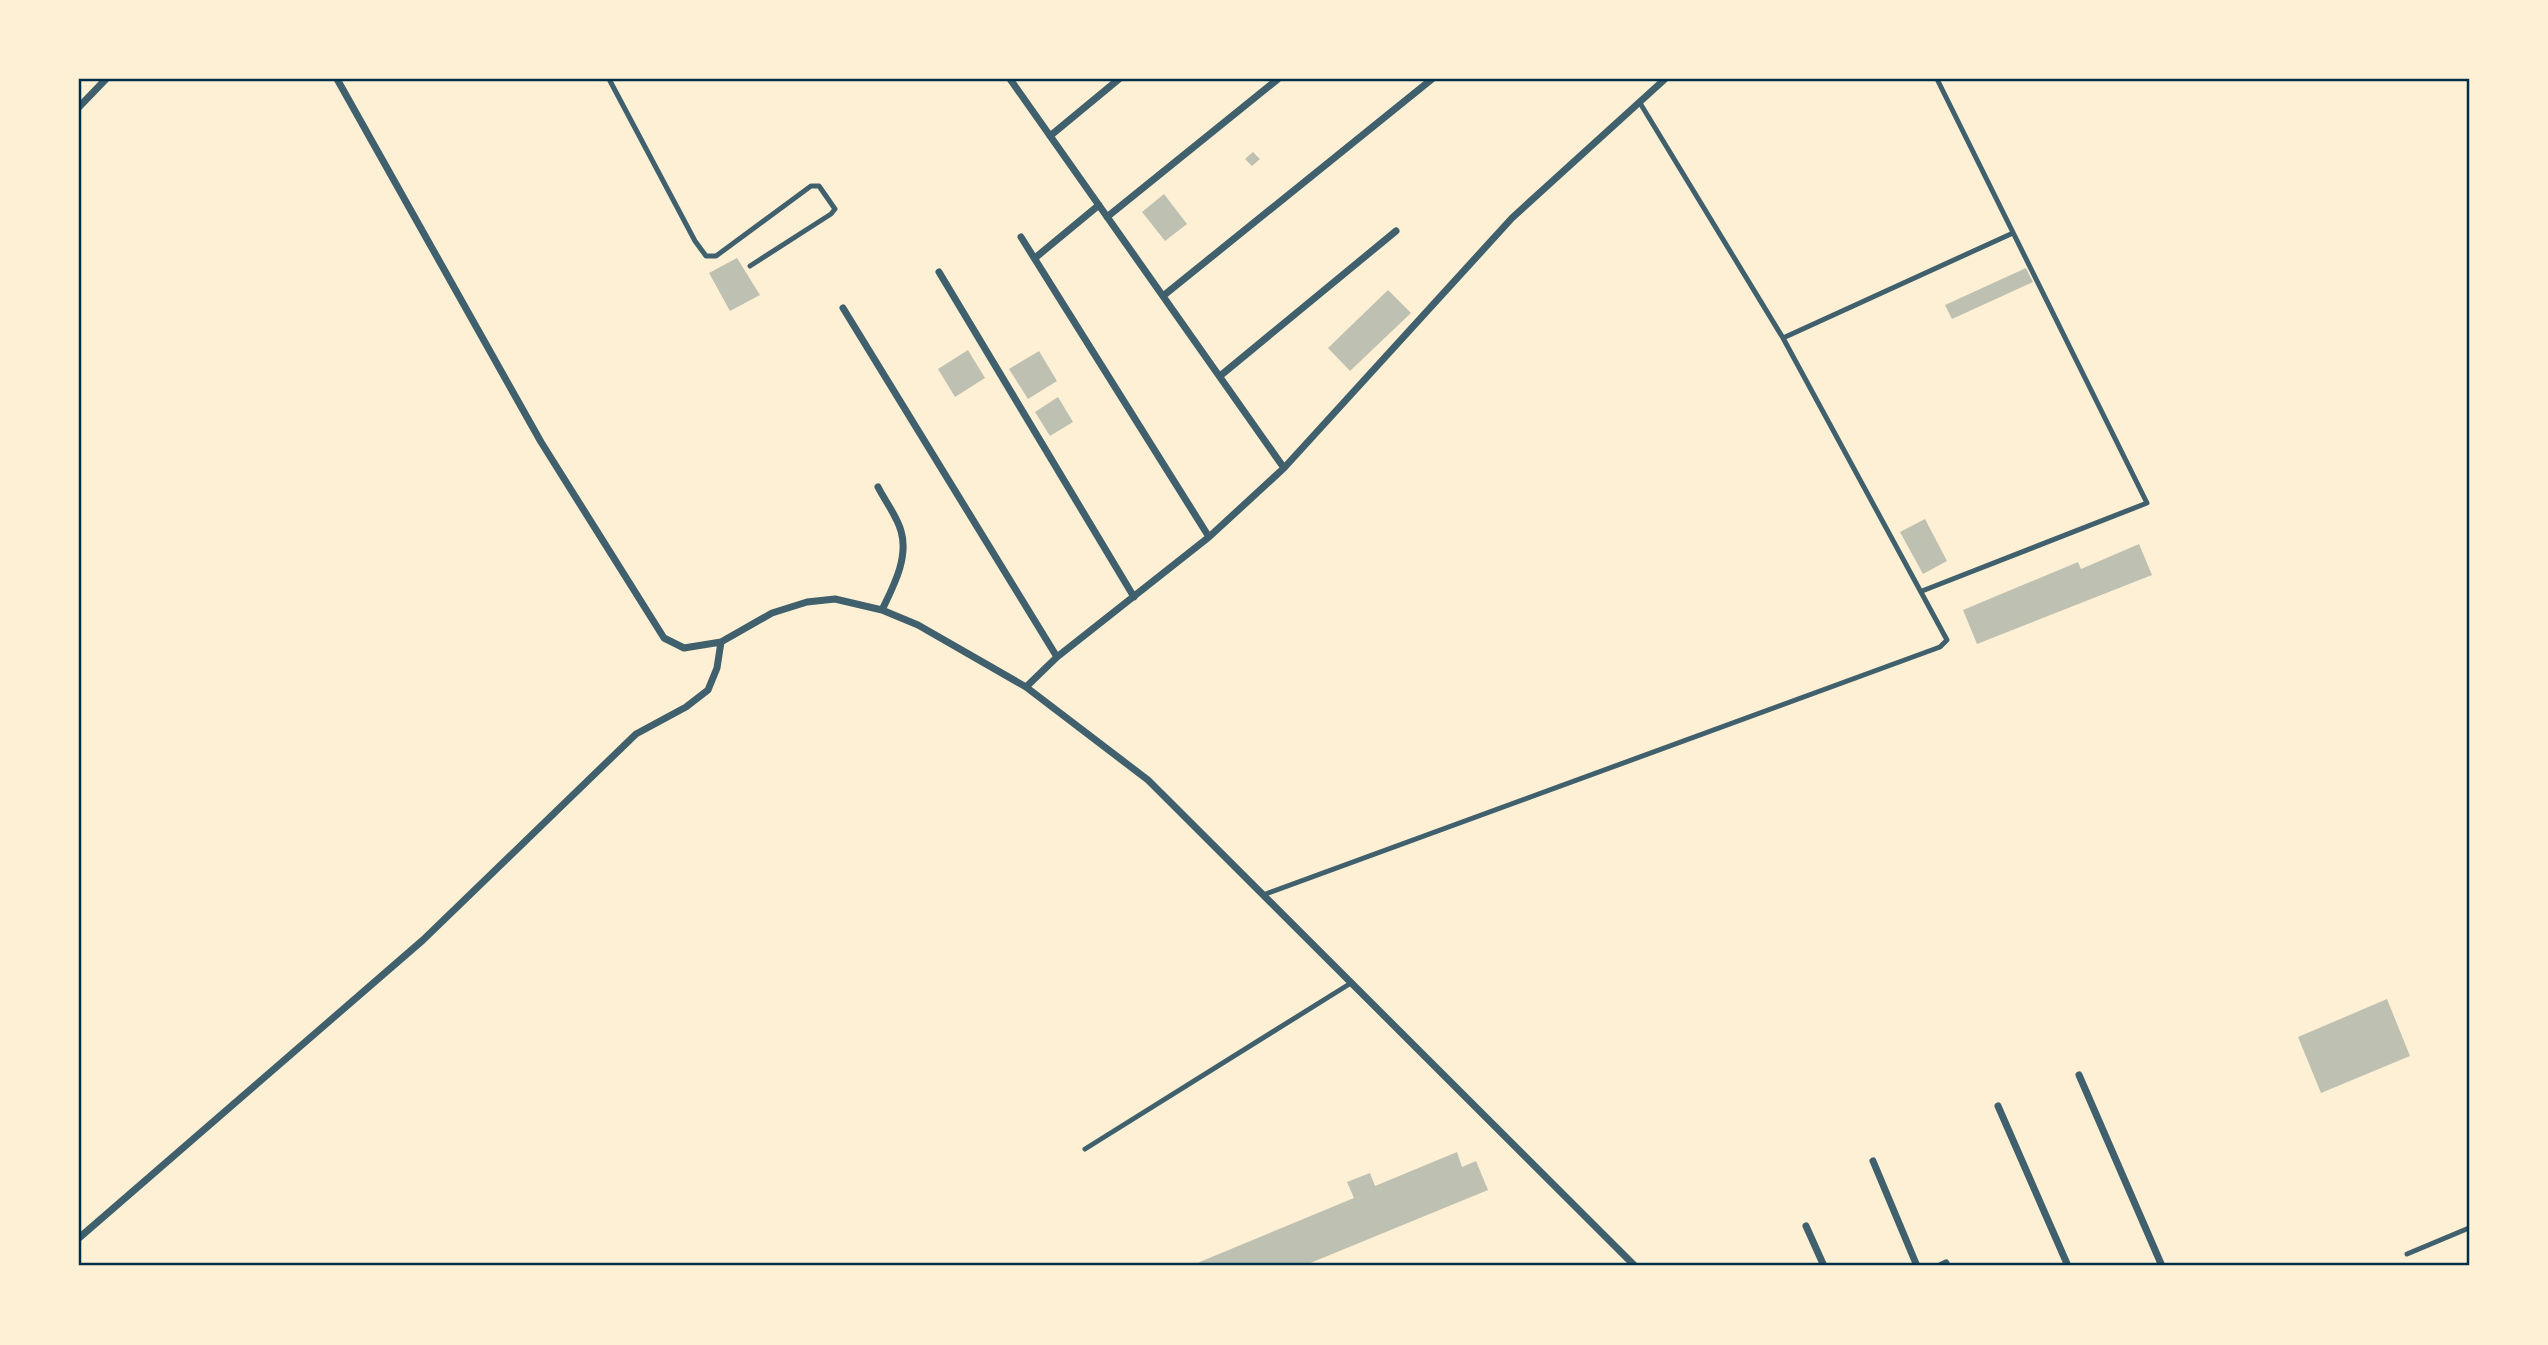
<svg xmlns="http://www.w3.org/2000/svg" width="2548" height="1345" viewBox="0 0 2548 1345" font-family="'Fira Sans',sans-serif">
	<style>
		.building { fill: #bec0b2 }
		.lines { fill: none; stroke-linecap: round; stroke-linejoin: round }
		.service { stroke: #3f606c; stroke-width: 5 }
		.minor { stroke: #3f606c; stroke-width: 7 }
		.neatline { fill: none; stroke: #003049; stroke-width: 2.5 }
	</style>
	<rect width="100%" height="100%" fill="#fdf0d5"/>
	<path class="building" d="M1253 152 1260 159 1252 166 1245 159Z
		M1164 194 1187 224 1165 241 1142 212Z
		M737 258 760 295 730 311 709 273Z
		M2026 268 2033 282 1952 319 1945 305Z
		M1388 290 1411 313 1350 371 1328 348Z
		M968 350 985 378 955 397 938 369Z
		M1039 351 1057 381 1028 399 1009 369Z
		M1058 397 1073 422 1050 436 1035 412Z
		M1925 519 1947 561 1923 574 1900 532Z
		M2139 544 2152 575 1977 644 1963 610 2078 562 2081 569Z
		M2387 999 2410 1056 2321 1093 2298 1037Z
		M1457 1152 1462 1167 1476 1161 1488 1190 1303 1266H1190L1354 1198 1347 1182 1370 1173 1375 1186Z"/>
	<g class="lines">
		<path class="service" d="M609 79 695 241 706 256H716L811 186H819L835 209 831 214 750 266
			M1783 338 2013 233
			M1922 591 2147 503 1937 79
			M1263 895 1940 647 1947 640 1783 338 1640 103
			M1085 1149 1351 983
			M2407 1254 2469 1228"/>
		<path class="minor" d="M337 79 541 442 664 638 684 648 721 642 772 613 807 602 835 599 882 610 918 625 1026 687 1148 780 1635 1266
			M1010 79 1284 468
			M79 107 106 79
			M1050 136 1119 79
			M1107 217 1278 79
			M1021 237 1209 537
			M1035 258 1099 205
			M939 272 1134 597
			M1163 296 1432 79
			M843 308 1057 657
			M1220 376 1396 231
			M878 487C885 501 897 516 901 531 909 558 893 587 882 610
			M1026 687 1057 657 1209 537 1284 468 1512 218 1665 79
			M2079 1075 2162 1266
			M1998 1106 2068 1266
			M1873 1161 1917 1266
			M1806 1226 1824 1266
			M79 1238 423 940 636 734 686 707 708 690 717 668 721 642
			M1940 1266 1946 1263"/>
	</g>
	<rect width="2548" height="1345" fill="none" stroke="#fdf0d5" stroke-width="161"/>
	<rect x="80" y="80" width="2388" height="1184" class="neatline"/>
</svg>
